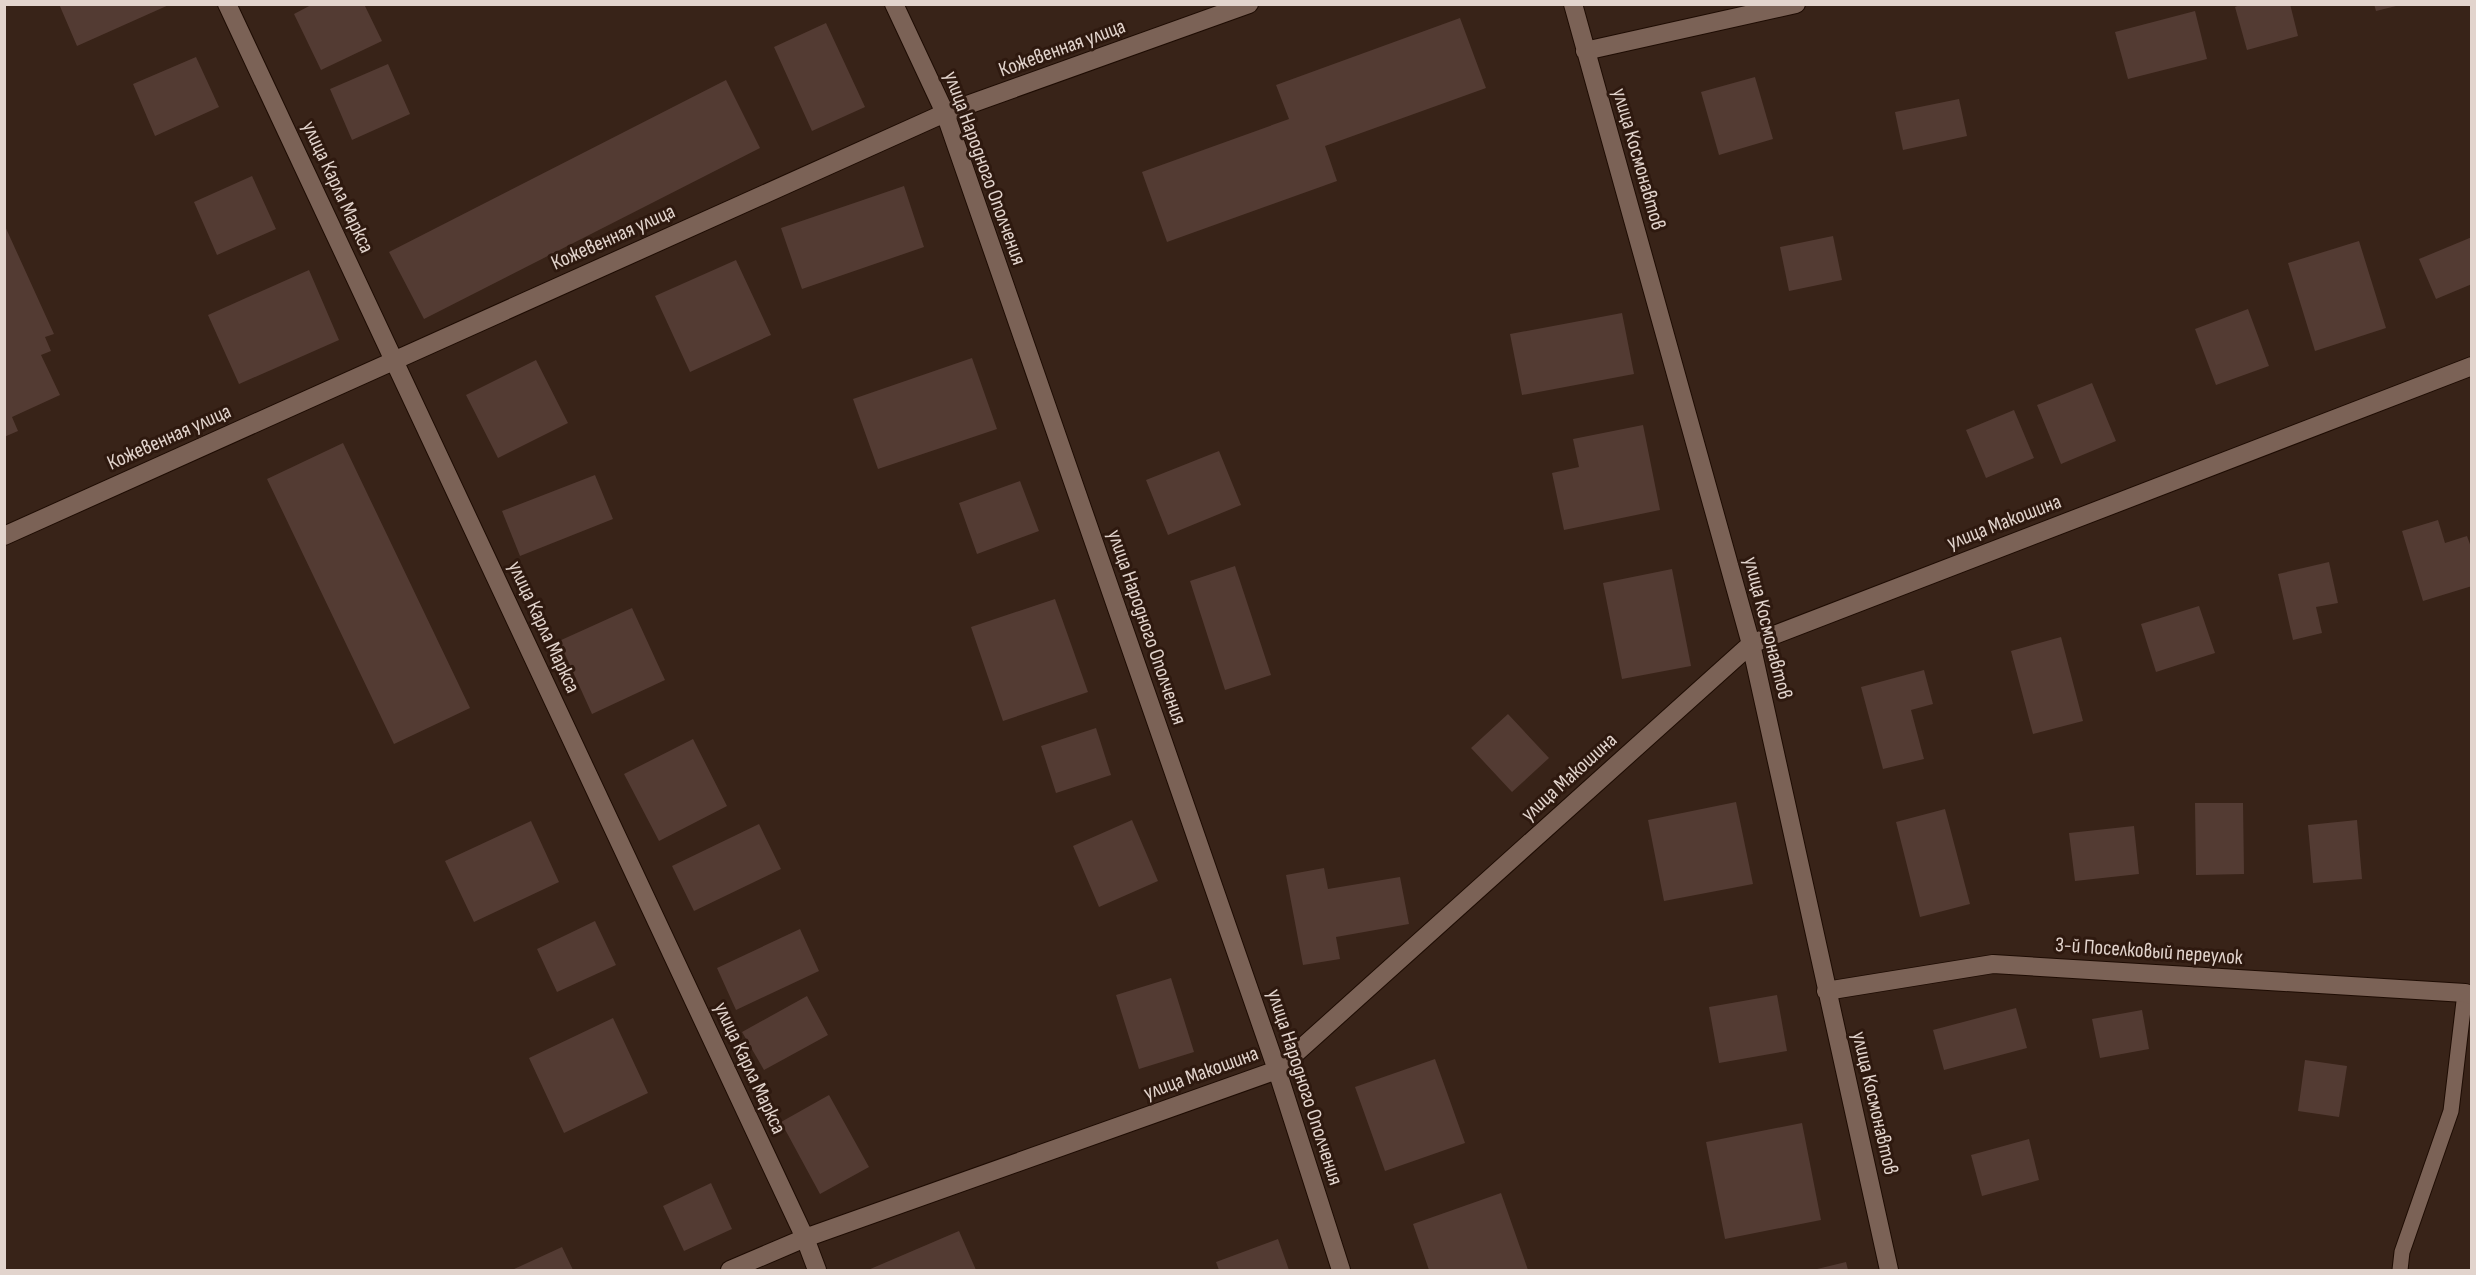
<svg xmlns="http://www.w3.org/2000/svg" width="2476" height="1275" viewBox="0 0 2476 1275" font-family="'Sofia Sans Condensed',sans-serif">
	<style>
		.building { fill: #533b33 }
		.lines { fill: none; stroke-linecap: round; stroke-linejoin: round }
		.service-casing { stroke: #1e0c03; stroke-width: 17 }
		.minor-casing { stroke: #1e0c03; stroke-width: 20 }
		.service { stroke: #7b6256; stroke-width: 15 }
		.minor { stroke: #7b6256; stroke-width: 18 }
		.labels { text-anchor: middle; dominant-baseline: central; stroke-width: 6; stroke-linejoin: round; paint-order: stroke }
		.street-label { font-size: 21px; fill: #e2d4cd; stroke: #2e190f }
	</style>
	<rect width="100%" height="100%" fill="#382318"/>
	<path class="building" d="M59 4H171L77 46Z
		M313 4H364L382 41 321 70 294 14Z
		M2242 4H2290L2298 36 2247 50 2235 7Z
		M2374 4H2400V5L2376 11Z
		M2195 11 2207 59 2128 79 2115 32Z
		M1460 18 1486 88 1325 146 1337 181 1167 242 1142 172 1289 119 1276 85Z
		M826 23 865 107 812 131 774 47Z
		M196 57 219 107 155 136 133 84Z
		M388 64 410 114 352 140 330 89Z
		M1755 77 1773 139 1719 155 1701 92Z
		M726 80 760 148 424 319 389 252Z
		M1959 99 1967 136 1903 150 1895 112Z
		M252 176 276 229 217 255 194 202Z
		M904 186 924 247 802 289 781 228Z
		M4 224 54 334 45 337 51 351 41 355 60 395 12 417 18 431 4 437Z
		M1833 236 1842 280 1789 291 1780 247Z
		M2472 237V284L2436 299 2419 259Z
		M2359 241 2386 328 2315 351 2288 263Z
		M736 260 771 335 690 372 655 296Z
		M309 270 339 340 239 384 208 315Z
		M2248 309 2269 366 2216 385 2195 329Z
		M1622 313 1634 374 1522 395 1510 334Z
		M972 358 997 429 878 469 853 399Z
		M536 360 568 423 498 458 466 395Z
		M2092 383 2116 441 2061 464 2037 405Z
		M2014 410 2034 458 1986 478 1966 430Z
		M1643 425 1660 510 1564 530 1552 473 1579 467 1573 439Z
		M343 443 470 708 394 744 267 479Z
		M1219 451 1241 505 1168 535 1146 480Z
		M595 475 613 519 520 556 502 511Z
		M1020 481 1039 531 977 554 959 503Z
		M2438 520 2445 543 2467 536 2472 550V586L2423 601 2402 531Z
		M2329 562 2338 603 2316 607 2322 633 2293 640 2278 574Z
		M1235 566 1271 675 1225 690 1190 581Z
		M1672 569 1691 666 1622 679 1603 583Z
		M1055 599 1088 692 1003 721 971 627Z
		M2199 606 2215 653 2156 672 2141 624Z
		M632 608 665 680 592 714 559 641Z
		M2061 637 2083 721 2033 734 2011 651Z
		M1924 670 1933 704 1911 710 1924 759 1883 769 1861 687Z
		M1508 714 1549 758 1512 792 1471 748Z
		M1096 728 1111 775 1056 793 1041 746Z
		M693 739 727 806 659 841 624 774Z
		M1736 802 1753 884 1664 901 1648 820Z
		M2195 803H2243L2244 874 2196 875Z
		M1945 809 1970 904 1920 917 1896 822Z
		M1132 820 1158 881 1099 907 1073 846Z
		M2357 820 2362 879 2313 883 2308 825Z
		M531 821 559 882 474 922 445 861Z
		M759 824 781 869 694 911 672 866Z
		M2134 826 2139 874 2075 881 2069 833Z
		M1324 868 1328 889 1400 877 1409 924 1336 937 1340 959 1303 965 1286 875Z
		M595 921 616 965 557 992 537 949Z
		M800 929 819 971 736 1010 717 968Z
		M1171 978 1194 1052 1139 1069 1116 995Z
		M1777 995 1787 1051 1719 1063 1709 1007Z
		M807 996 828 1035 764 1070 742 1032Z
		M2016 1008 2027 1048 1944 1070 1933 1030Z
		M2142 1010 2149 1049 2100 1058 2092 1019Z
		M613 1018 648 1093 564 1133 529 1058Z
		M1435 1059 1465 1143 1385 1171 1355 1087Z
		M2305 1060 2347 1066 2339 1117 2298 1111Z
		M829 1095 869 1167 820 1194 781 1122Z
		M1802 1123 1821 1220 1725 1239 1706 1142Z
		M2029 1139 2039 1180 1982 1196 1971 1155Z
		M711 1183 732 1229 684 1251 663 1206Z
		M1501 1193 1528 1270H1429L1413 1224Z
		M959 1231 976 1270H868Z
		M1278 1239 1289 1270H1219L1216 1262Z
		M562 1247 573 1270H512Z
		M1846 1262 1848 1270H1813Z"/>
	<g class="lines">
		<g class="service-casing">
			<path id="service" d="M2400 1270 2402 1252 2451 1111 2465 993"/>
		</g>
		<g class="minor-casing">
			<path id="minor" d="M227 4 805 1238 817 1270
				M894 4 945 113 1277 1070 1341 1270
				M1573 4 1751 644 1889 1270
				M1585 51 1796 4
				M4 536 945 113 1249 4
				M1826 991 1993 964 2465 993 2472 995
				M730 1270 805 1238 1277 1070 1751 644 2472 366"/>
		</g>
		<use href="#service" class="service"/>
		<use href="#minor" class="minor"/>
	</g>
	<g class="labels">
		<g class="street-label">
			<text transform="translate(1062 48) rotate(-20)">Кожевенная улица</text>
			<text transform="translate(1639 159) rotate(74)">улица Космонавтов</text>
			<text transform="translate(985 168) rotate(70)">улица Народного Ополчения</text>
			<text transform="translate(338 187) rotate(65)">улица Карла Маркса</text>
			<text transform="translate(613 237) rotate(-24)">Кожевенная улица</text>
			<text transform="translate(169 437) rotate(-24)">Кожевенная улица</text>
			<text transform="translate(2004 522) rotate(-21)">улица Макошина</text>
			<text transform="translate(544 627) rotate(65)">улица Карла Маркса</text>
			<text transform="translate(1147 627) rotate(71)">улица Народного Ополчения</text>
			<text transform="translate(1768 628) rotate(76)">улица Космонавтов</text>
			<text transform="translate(1569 777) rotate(-42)">улица Макошина</text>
			<text transform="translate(2149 951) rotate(4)">3-й Поселковый переулок</text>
			<text transform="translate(750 1068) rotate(65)">улица Карла Маркса</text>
			<text transform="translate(1201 1073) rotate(-20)">улица Макошина</text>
			<text transform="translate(1305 1087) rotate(72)">улица Народного Ополчения</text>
			<text transform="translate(1875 1103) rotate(77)">улица Космонавтов</text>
		</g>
	</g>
	<rect width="2476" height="1275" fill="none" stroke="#e2d4cd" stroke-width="12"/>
</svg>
